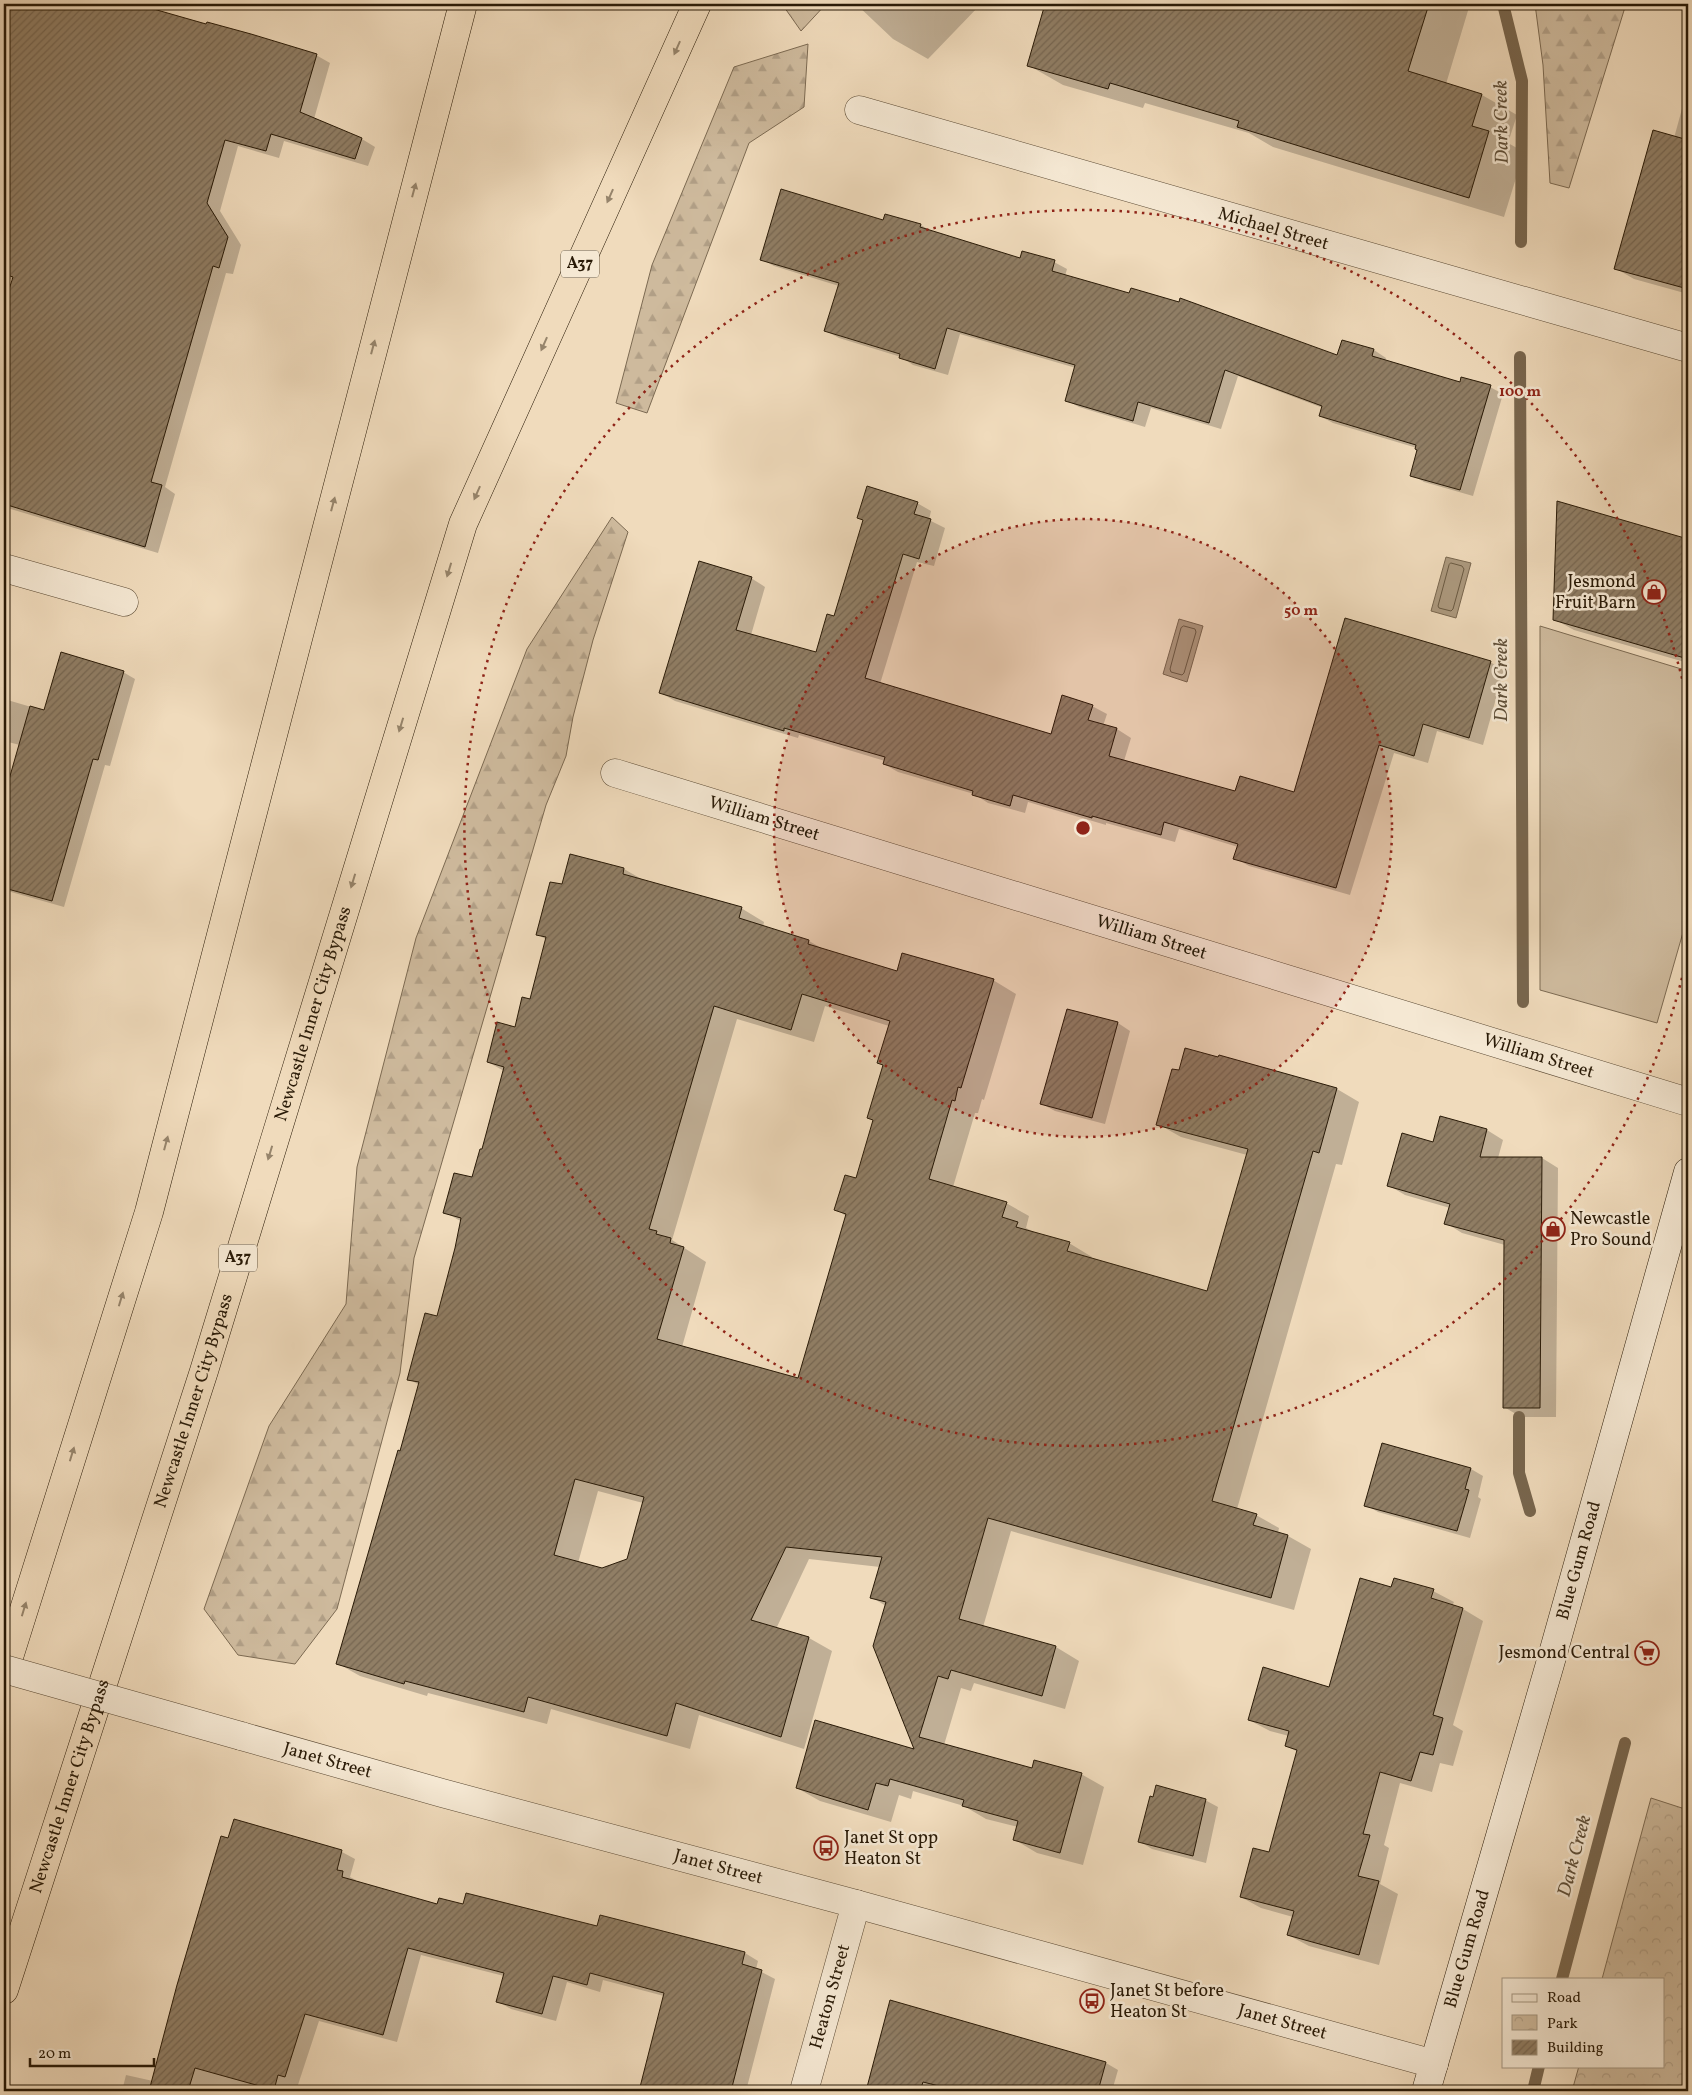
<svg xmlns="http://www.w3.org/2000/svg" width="1692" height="2095" viewBox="0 0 1692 2095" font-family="Vollkorn,serif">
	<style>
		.green { fill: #ceba9d; stroke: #7c6a52 }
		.forest { fill: url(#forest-firs); stroke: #7c6a52 }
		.park { fill: url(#park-crowns); stroke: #7c6a52 }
		.water { fill: #ac997e; stroke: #78664e }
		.shadow { fill: #0003; fill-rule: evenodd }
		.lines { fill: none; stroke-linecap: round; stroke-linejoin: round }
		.shore { stroke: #6a5a42; stroke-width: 1 }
		.stream { stroke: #78664e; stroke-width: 12 }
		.building { fill: url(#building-hatch); stroke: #291a07; fill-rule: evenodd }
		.minor-casing { stroke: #5b4a34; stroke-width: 29 }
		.tertiary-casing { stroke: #5b4a34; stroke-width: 29 }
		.secondary-casing { stroke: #291a07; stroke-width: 29 }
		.motorway-casing { stroke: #291a07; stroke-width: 29 }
		.minor { stroke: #f5e8d3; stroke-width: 28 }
		.tertiary { stroke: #f5e8d3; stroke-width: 28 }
		.secondary { stroke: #f5e8d3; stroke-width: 28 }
		.motorway { stroke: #f0dbbc; stroke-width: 28 }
		.tertiary-bridge-casing { stroke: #5b4a34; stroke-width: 29; stroke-linecap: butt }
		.tertiary-bridge { stroke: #f5e8d3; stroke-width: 28 }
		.oneway { fill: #96846b }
		.ring { fill: none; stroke: #8f2418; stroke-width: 2.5; stroke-dasharray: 2.5 5 }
		.labels { text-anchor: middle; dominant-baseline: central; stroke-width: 5; stroke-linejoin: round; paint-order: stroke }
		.shield { fill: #f5e8d3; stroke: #665844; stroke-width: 1 }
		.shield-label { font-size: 16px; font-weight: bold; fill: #291a07 }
		.street-label { font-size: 18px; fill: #291a07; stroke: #f5e8d3 }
		.poi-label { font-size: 18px; fill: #291a07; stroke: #f5e8d3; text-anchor: start }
		.water-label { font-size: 19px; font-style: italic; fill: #5d4d37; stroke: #f5e8d3 }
		.centre { fill: #8f2418; stroke: #f5e8d3; stroke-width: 2.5 }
		.ring-label { font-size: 15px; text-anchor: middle; font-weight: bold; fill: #8f2418; stroke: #f5e8d3; stroke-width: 5; stroke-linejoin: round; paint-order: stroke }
	</style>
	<defs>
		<pattern id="forest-firs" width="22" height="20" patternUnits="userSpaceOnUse" patternTransform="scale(1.25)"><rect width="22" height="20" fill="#ceba9d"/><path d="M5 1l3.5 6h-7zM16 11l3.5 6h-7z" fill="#b19f86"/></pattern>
		<pattern id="park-crowns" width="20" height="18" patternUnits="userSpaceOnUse" patternTransform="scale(1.25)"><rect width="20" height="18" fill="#ceba9d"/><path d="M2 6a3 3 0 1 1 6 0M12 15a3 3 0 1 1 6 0" fill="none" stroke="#b19f86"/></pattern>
		<pattern id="building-hatch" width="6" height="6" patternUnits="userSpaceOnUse" patternTransform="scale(1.25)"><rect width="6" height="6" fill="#907e65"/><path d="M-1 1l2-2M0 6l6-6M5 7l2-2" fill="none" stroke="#766651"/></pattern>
	</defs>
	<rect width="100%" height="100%" fill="#f0dbbc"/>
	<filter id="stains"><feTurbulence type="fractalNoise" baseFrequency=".004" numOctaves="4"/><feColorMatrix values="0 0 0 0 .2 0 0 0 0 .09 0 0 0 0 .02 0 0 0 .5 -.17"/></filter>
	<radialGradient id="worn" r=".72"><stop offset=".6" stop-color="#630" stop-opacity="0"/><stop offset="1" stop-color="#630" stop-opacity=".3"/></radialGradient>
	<path class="green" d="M1540 626 1688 671V915L1657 1023 1540 990Z"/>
	<path class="forest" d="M782 4H826L801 31Z
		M1535 4H1626L1569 188 1550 183 1543 65Z
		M808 44 804 107 749 143 647 413 616 403 652 265 734 67Z
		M612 517 628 532 593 640 573 717 566 756 546 805 414 1258 400 1373 337 1609 295 1664 238 1655 204 1609 269 1426 346 1304 357 1167 416 938 527 649Z"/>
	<path class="park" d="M1651 1798 1688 1810V2091H1572L1579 2066H1663V1979H1602Z"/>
	<path class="water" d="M1446 557 1471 563 1456 618 1431 611Z
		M1179 619 1203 626 1187 682 1163 674Z"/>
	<path class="shadow" d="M4 4H132L316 55 330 63 314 119 362 139 375 147 368 166 284 141 279 158 238 146 220 211 241 245 233 274 226 273 165 487 175 494 158 553 4 507V309L13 280 4 277Z
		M856 4H981L928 59 893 39Z
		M1046 4H1470L1446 84 1482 95 1517 115 1508 143 1524 152 1504 217 1273 147 1249 133 1145 103 1143 108 1063 85 1028 65Z
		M1688 87V294L1634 279 1615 268 1674 138Z
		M886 215 921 225 932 232 1021 259 1054 262 1067 269 1065 276 1338 356 1374 350 1386 358 1385 361 1460 383 1490 387 1503 394 1473 496 1424 482 1412 475 1419 450 1417 448 1333 423 1320 416 1323 408 1238 376 1221 429 1151 408 1145 427 1079 407 1066 400 1076 368 960 334 948 375 913 365 901 357 839 338 826 331 839 286 774 266 761 259 884 222Z
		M1558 502 1688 540V663L1574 630 1554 619Z
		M917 503 931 511 929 520 945 528 934 566 917 562 880 684 1052 735 1092 706 1107 714 1103 726 1117 729 1131 738 1124 761 1236 793H1295L1490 662 1504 670 1483 745 1437 731 1428 763 1394 753 1350 895 1249 866 1235 858 1238 847 1179 829 1175 842 1106 823V825L1028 802 1025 813 988 803 974 794 898 772 884 764 885 761 799 735 798 738 675 701 661 693 751 578 765 587 751 635 817 653 835 618 864 521 859 518Z
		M123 672 135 679 110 766 105 765 64 907 4 890V799L20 745 4 741V699L45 711Z
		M570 855 624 869 645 881 741 908 764 922 763 927 809 941 825 950 898 973 993 980 1016 994 984 1100 982 1099 978 1113H975L953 1187 1006 1203 1029 1216 1026 1228 1038 1234 1069 1243 1092 1257 1091 1260 1208 1292 1247 1155 1181 1137 1158 1124 1337 1089 1359 1102 1342 1165 1336 1164 1237 1509 1256 1515 1279 1528 1278 1533 1288 1536 1311 1549 1294 1610 1011 1531 983 1627 1056 1647 1079 1661 1065 1709 974 1683 971 1691 961 1688 944 1745 1033 1769 1081 1774 1104 1787 1083 1865 1037 1853 1015 1840 1018 1827 986 1819 964 1806 913 1791 911 1799 899 1795 891 1822 820 1801 797 1788 916 1751 886 1606 871 1597 880 1567 809 1559 776 1629 809 1638 832 1651 804 1749 699 1715 690 1749 551 1709 547 1724 428 1693 427 1696 360 1676 337 1663 401 1452 419 1385 409 1379 438 1317 462 1222 445 1212 473 1179 483 1151 504 1071 488 1062 516 1028 531 1001 547 940 537 934 563 886ZM825 1006 889 1026 878 1063 884 1066 874 1120 857 1179 835 1209 846 1216 799 1379 682 1347 706 1262 672 1240 737 1019 814 1042ZM598 1491 643 1503 623 1577 578 1563Z
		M1068 1010 1118 1023 1130 1031 1105 1124 1055 1111 1042 1104Z
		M1441 1118 1487 1130 1503 1140 1498 1158H1542L1558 1168 1556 1417H1521L1504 1407 1505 1245 1462 1233 1446 1223 1450 1208 1405 1195 1388 1185 1434 1143Z
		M1471 1469 1483 1476 1478 1497 1481 1499 1470 1538 1378 1512 1366 1505Z
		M1392 1589 1433 1591 1454 1602 1452 1606 1463 1609 1483 1621 1453 1725 1463 1731 1453 1766 1440 1763 1432 1792 1400 1783 1384 1845 1389 1848 1380 1884 1398 1894 1379 1965 1309 1946 1288 1935 1293 1917 1261 1908 1241 1897 1270 1853 1298 1752 1286 1746 1289 1736 1270 1731 1249 1720 1330 1688Z
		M1205 1800 1218 1807 1206 1863 1152 1849 1139 1841Z
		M342 1852 355 1859 350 1877 356 1880V1882L438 1905H464L598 1928 601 1916 745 1953 758 1961 756 1969 775 1979 746 2091H640L664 1996 603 1980 600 1992 567 1982 556 2021 511 2009 497 2001 504 1976 421 1955 397 2042 319 2021 296 2091H122L126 2075 153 2081Z
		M891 2002 1106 2063 1118 2070 1112 2091H867Z"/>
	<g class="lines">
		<path class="shore" d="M1451 563 1462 566 1464 569 1453 609 1451 611 1439 608 1438 606 1449 565Z
			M1184 626 1195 629 1196 632 1184 673 1182 675 1171 672 1170 669 1181 628Z"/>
		<path class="stream" d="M1503 4 1522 81 1521 242
			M1520 357 1523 1002
			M1519 1417V1473L1530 1511
			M1562 1979 1625 1743
			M1533 2091 1539 2066"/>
	</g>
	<path class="building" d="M4 4H136L206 24 207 22 251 34 317 54 300 112 362 138 355 159 271 134 266 151 225 140 207 203 228 237 219 268 213 266 151 482 162 485 145 547 4 504V305L13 277 4 274Z
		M1045 4H1429L1408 71 1482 94 1472 126 1489 131 1469 198 1237 127 1239 121 1110 83 1108 89 1027 66Z
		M1653 130 1688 140V289L1614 269Z
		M781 189 883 220 885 214 921 224 920 227 1020 258 1022 251 1055 260 1052 271 1129 293 1131 288 1179 302 1180 298 1337 355 1342 340 1374 349 1372 356 1460 382 1461 377 1491 385 1460 490 1410 476 1417 450 1415 449 1416 445 1319 416 1322 406 1225 370 1209 423 1138 402 1133 421 1065 401 1075 365 947 328 935 369 899 358 900 354 824 331 839 283 760 260Z
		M867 486 918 502 914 514 931 519 919 559 903 554 865 678 1051 734 1062 695 1093 705 1088 720 1117 728 1109 756 1235 791 1240 776 1294 792 1345 618 1491 661 1469 738 1423 724 1414 756 1379 745 1336 888 1233 859 1238 844 1164 822 1161 835 1092 816V818L1013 795 1010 806 972 795 973 791 883 764 885 757 784 728V731L659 693 699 561 752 577 736 630 816 652 827 614 834 616 863 520 857 518Z
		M1557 501 1688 539V659L1553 620Z
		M61 652 124 671 98 760 93 759 52 901 4 888V797L30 706 44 710Z
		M570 854 624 868 623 874 742 907 739 918 809 940 808 944 897 971 902 953 994 979 961 1088 958 1087 955 1101 952 1100 929 1179 1007 1202 1002 1217 1018 1222 1016 1227 1070 1242 1067 1251 1207 1291 1248 1149 1156 1125 1172 1069 1179 1070 1185 1048 1218 1057 1219 1055 1337 1088 1319 1153 1313 1151 1212 1501 1257 1514 1253 1525 1288 1535 1271 1598 988 1518 959 1619 1056 1646 1042 1696 951 1670 948 1679 938 1676 919 1737 1032 1768 1034 1760 1082 1773 1060 1853 1013 1840 1018 1821 962 1806 964 1800 890 1779 888 1786 876 1783 868 1810 796 1788 815 1720 914 1749 873 1646 886 1602 870 1598 882 1557 786 1547 751 1620 809 1637 781 1737 676 1703 667 1736 528 1697 524 1712 405 1681 404 1684 336 1664 398 1450 400 1451 419 1382 407 1380 425 1313 437 1316 455 1248 461 1218 443 1213 454 1173 472 1177 480 1149H482L504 1067 487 1062 497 1022 515 1027 522 997 530 999 546 937 536 935 550 882 562 884ZM802 994 890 1021 877 1063 883 1065 867 1118 873 1120 856 1178 845 1175 834 1210 846 1214 798 1378 657 1339 684 1247 670 1243 671 1238 656 1234 657 1231 649 1229 714 1006 791 1030ZM575 1479 644 1497 627 1559 602 1568 554 1555Z
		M1067 1009 1118 1022 1092 1118 1040 1104Z
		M1440 1116 1487 1129 1480 1157H1542L1540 1408H1503L1504 1240 1444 1224 1450 1204 1387 1186 1402 1133 1433 1142Z
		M1382 1443 1471 1468 1465 1489 1469 1490 1457 1531 1364 1506Z
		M1360 1578 1391 1587 1394 1578 1434 1589 1431 1598 1463 1608 1433 1715 1443 1718 1433 1755 1420 1752 1411 1781 1380 1772 1363 1834 1370 1835 1358 1876 1379 1881 1359 1955 1287 1935 1294 1911 1240 1897 1253 1848 1269 1852 1297 1750 1285 1746 1289 1731 1248 1720 1263 1667 1329 1687Z
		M1156 1785 1206 1799 1193 1856 1138 1842 1150 1796 1153 1797Z
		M234 1819 342 1850 337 1870 343 1871 342 1877 437 1904 439 1898 463 1904 466 1893 597 1926 600 1915 745 1952 742 1964 762 1970 731 2091H639L664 1993 590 1973 587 1985 553 1976 542 2014 496 2002 504 1973 408 1948 383 2035 305 2014 285 2077 278 2075 274 2090 195 2068 188 2091H149L177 1985 221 1836 228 1838Z
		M890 2000 1106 2062 1098 2091H959L923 2082 920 2091H866Z"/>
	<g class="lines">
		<g class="minor-casing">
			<g id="minor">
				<path id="s1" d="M859 110 1688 348"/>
				<path d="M4 568 124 602"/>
				<path id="s2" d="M615 773 1688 1102"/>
				<path id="s3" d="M804 2091 856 1904"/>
			</g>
		</g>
		<g class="tertiary-casing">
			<g id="tertiary">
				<path id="s4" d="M241 1736 442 1793 856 1904 1434 2064"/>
			</g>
		</g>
		<g class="secondary-casing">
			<g id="secondary">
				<path id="s5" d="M1426 2091 1550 1664 1688 1172"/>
			</g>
		</g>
		<g class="motorway-casing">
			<g id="motorway">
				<path d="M4 1673 149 1212 463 4"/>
				<path id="s6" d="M4 1990 204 1371 463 524 697 4"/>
			</g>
		</g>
		<use href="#minor" class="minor"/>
		<use href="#tertiary" class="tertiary"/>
		<use href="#secondary" class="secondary"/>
		<use href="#motorway" class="motorway"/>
		<g class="tertiary-bridge-casing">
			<path id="tertiary-bridge" d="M4 1669 241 1736"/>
		</g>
		<use href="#tertiary-bridge" class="tertiary-bridge"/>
	</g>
	<defs><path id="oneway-solid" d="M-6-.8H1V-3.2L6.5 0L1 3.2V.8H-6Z" transform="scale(1.25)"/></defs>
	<g class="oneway">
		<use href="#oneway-solid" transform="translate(677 48) rotate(114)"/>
		<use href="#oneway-solid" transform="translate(414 190) rotate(-75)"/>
		<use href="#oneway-solid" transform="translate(610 196) rotate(114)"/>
		<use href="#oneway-solid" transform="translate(544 344) rotate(114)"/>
		<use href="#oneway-solid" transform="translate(373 347) rotate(-75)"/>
		<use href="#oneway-solid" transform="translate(477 493) rotate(114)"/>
		<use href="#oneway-solid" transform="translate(333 504) rotate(-75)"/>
		<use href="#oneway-solid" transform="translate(449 570) rotate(107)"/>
		<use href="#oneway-solid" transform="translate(401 725) rotate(107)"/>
		<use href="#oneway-solid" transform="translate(353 881) rotate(107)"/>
		<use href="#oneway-solid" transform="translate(166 1143) rotate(-75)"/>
		<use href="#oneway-solid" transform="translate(270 1153) rotate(107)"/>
		<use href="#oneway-solid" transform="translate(121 1299) rotate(-73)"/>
		<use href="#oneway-solid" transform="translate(72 1454) rotate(-73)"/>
		<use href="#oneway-solid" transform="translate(24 1609) rotate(-73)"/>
	</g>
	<circle cx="1083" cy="828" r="309" fill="#8f2418" fill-opacity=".12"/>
	<g class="ring">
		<circle cx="1083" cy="828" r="309"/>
		<path d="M1687 956A618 618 0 1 1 1687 700"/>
	</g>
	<defs>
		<g id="shop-ring" transform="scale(1.25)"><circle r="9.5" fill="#f5e8d3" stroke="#8f2418" stroke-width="1.5"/><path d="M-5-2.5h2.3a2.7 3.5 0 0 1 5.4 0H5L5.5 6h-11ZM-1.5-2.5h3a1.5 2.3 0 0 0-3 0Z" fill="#8f2418"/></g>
		<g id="supermarket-ring" transform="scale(1.25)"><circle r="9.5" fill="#f5e8d3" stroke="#8f2418" stroke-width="1.5"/><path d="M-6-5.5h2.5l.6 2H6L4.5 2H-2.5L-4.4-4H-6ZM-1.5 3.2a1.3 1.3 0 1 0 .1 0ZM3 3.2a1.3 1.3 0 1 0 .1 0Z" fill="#8f2418"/></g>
		<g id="bus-ring" transform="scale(1.25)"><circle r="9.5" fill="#f5e8d3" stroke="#8f2418" stroke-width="1.5"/><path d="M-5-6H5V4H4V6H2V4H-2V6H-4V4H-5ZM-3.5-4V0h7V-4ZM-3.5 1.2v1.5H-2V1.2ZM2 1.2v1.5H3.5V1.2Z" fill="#8f2418"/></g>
	</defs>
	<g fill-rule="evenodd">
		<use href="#shop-ring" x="1654" y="592"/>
		<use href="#shop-ring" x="1553" y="1229"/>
		<use href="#supermarket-ring" x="1647" y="1653"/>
		<use href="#bus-ring" x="826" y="1848"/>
		<use href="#bus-ring" x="1092" y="2001"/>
	</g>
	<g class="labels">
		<g class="shield">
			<rect x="561" y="250.5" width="38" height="27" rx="4"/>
			<rect x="219" y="1244.5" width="38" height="27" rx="4"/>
		</g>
		<g class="shield-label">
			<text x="580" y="264">A37</text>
			<text x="238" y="1258">A37</text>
		</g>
		<g class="street-label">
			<text stroke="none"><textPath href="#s1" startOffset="431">Michael Street</textPath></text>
			<text stroke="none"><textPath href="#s2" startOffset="156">William Street</textPath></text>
			<text stroke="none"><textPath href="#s2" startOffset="561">William Street</textPath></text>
			<text stroke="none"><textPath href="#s6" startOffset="1024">Newcastle Inner City Bypass</textPath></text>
			<text stroke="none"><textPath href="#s2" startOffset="966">William Street</textPath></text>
			<text stroke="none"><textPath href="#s6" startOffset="619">Newcastle Inner City Bypass</textPath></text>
			<text stroke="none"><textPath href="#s5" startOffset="552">Blue Gum Road</textPath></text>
			<text stroke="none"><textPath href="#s4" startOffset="90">Janet Street</textPath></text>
			<text stroke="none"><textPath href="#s6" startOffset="214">Newcastle Inner City Bypass</textPath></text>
			<text stroke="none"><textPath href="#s4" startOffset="495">Janet Street</textPath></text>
			<text stroke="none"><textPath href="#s5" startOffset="148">Blue Gum Road</textPath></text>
			<text stroke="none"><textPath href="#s3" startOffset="98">Heaton Street</textPath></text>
			<text stroke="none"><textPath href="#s4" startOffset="1080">Janet Street</textPath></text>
		</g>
		<g class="poi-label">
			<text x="1636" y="582" text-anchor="end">Jesmond<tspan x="1636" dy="21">Fruit Barn</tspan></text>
			<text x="1570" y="1219">Newcastle<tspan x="1570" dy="21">Pro Sound</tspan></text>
			<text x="1630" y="1653" text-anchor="end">Jesmond Central</text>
			<text x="844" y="1838">Janet St opp<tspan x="844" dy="21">Heaton St</tspan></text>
			<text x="1110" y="1991">Janet St before<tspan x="1110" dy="21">Heaton St</tspan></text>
		</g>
		<g class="water-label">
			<text transform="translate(1502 122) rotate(-91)">Dark Creek</text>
			<text transform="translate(1502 680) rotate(-90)">Dark Creek</text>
			<text transform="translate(1575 1856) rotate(-75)">Dark Creek</text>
		</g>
	</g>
	<circle cx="1083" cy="828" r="8" class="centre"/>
	<g class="ring-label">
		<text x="1520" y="396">100 m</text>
		<text x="1301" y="615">50 m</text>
	</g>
	<rect width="1692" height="2095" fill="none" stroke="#f0dbbc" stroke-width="20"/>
	<rect x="5" y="5" width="1682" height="2085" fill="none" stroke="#291a07" stroke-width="2.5"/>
	<rect x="10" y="10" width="1672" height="2075" fill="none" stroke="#291a07"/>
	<rect x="1502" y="1978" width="162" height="90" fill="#f5e8d3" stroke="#a39681"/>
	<rect x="1512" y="1994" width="25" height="8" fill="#f5e8d3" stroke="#a39681"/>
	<text x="1547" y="2002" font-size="15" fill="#291a07">Road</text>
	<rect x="1512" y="2015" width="25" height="15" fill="url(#park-crowns)" stroke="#a39681"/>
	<text x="1547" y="2028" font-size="15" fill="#291a07">Park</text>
	<rect x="1512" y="2040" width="25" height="15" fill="url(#building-hatch)" stroke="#a39681"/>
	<text x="1547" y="2052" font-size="15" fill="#291a07">Building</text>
	<path d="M30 2058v8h124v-8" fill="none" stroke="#291a07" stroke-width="2.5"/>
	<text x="38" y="2058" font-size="15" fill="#291a07" stroke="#f5e8d3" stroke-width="4" paint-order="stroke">20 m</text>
	<rect width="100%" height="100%" filter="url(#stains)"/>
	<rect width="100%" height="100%" fill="url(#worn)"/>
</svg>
